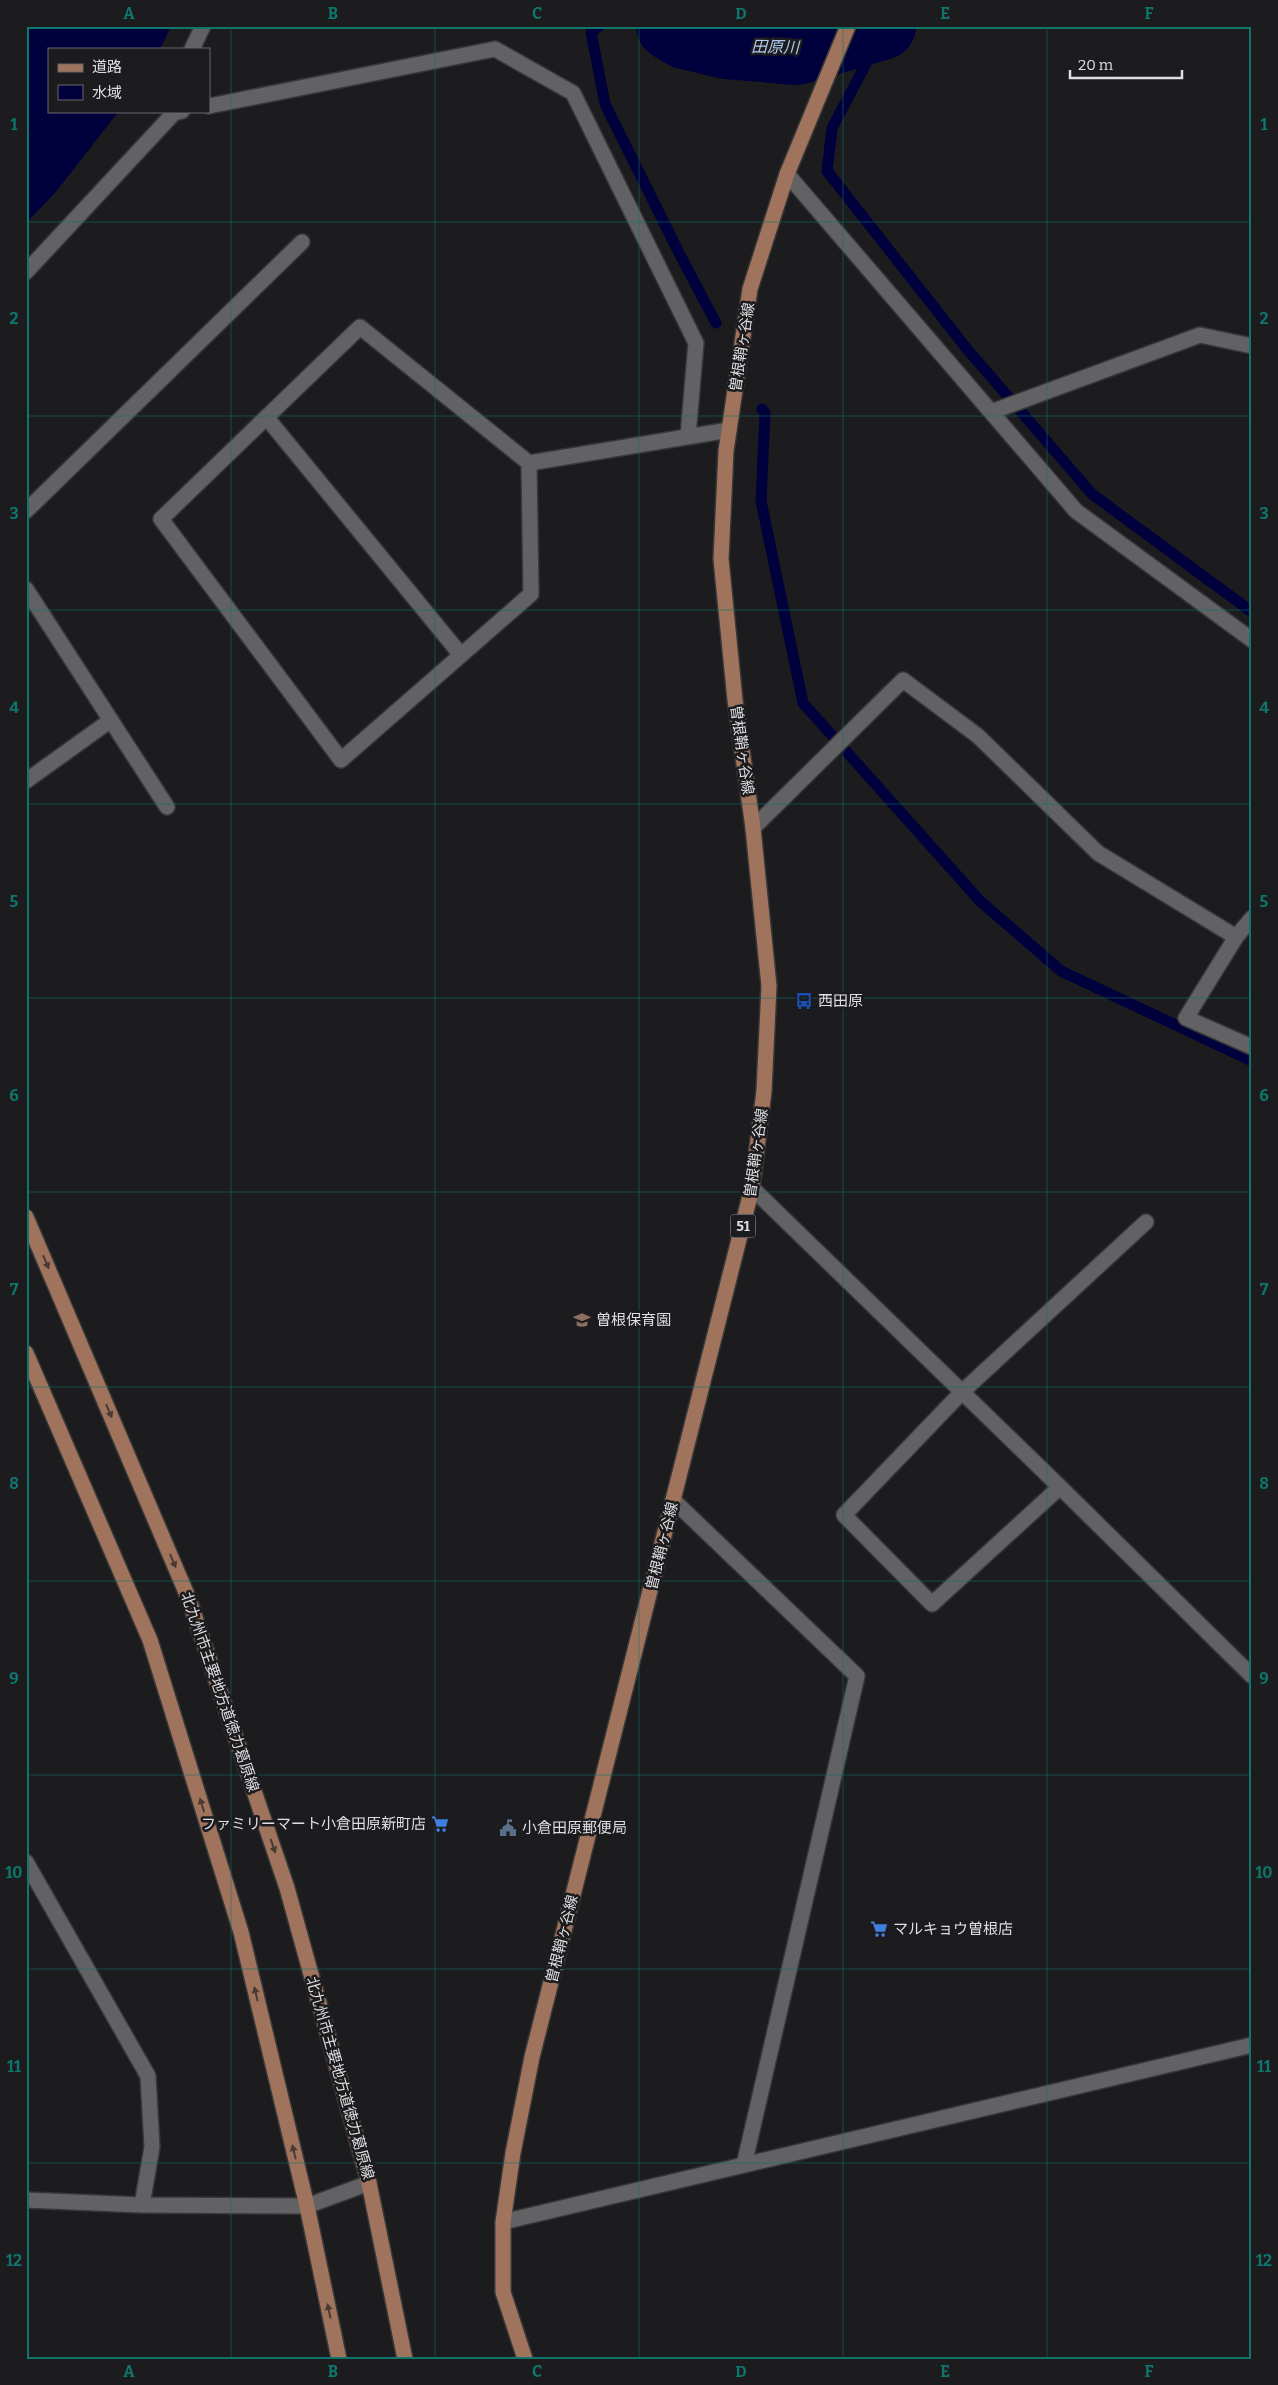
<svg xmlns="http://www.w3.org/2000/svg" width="1278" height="2385" viewBox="0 0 1278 2385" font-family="Bitter,'Noto Sans JP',serif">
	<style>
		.water { fill: #00003c }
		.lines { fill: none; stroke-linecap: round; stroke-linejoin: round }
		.stream { stroke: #00003c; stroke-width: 11 }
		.river { stroke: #00003c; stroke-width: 68 }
		.minor-casing { stroke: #373638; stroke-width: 18 }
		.major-casing { stroke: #373638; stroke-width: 18 }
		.minor { stroke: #626164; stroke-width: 15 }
		.major { stroke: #9f735c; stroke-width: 15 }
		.oneway { fill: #4a3a34 }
		.grid { fill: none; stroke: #0f766e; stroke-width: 1; stroke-opacity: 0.55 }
		.labels { text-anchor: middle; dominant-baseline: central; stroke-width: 5; stroke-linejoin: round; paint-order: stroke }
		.shield { fill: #1c1b1e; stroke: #a4a4a6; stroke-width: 1 }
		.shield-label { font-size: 14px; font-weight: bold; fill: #dfdee0 }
		.street-label { font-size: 15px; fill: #dfdee0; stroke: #1c1b1e }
		.poi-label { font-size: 15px; fill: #dfdee0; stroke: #1c1b1e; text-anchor: start }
		.water-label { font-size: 16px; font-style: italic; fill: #b1c9ed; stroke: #1c1b1e }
		.neatline { fill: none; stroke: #0f766e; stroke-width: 2 }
		.grid-label { font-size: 16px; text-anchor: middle; font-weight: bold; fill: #0f766e }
	</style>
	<rect width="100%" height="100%" fill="#1c1b1e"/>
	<path class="water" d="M26 26H171L160 49H49V111H119L55 193 26 223Z"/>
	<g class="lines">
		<path class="stream" d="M599 26 591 32 605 104 679 253 716 323
			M886 26 832 128 827 171 967 349 1092 494 1252 612
			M762 409 765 413 761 501 803 703 980 901 1061 971 1252 1061"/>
		<path class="river" d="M670 26 685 35 726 45 797 51 882 26"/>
		<g class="minor-casing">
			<path id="minor" d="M192 49 203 26
				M209 106 495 49 573 93 696 343 688 436
				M787 174 1076 511 1252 640
				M26 272 174 113 182 111
				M991 412 1200 335 1252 346
				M267 418 461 655
				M529 463 531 594 341 760 161 519 360 327 529 463 729 430
				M26 511 302 242
				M26 589 167 807
				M26 781 111 720
				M753 828 903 680 978 736 1098 853 1236 937 1252 918
				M1236 937 1186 1018 1252 1047
				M752 1188 1060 1487 1252 1676
				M1060 1487 932 1604 844 1515 962 1392 1146 1222
				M673 1500 857 1676 744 2165
				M26 1862 148 2076 152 2147 142 2205
				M26 2200 142 2205 307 2206 369 2183
				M503 2222 1252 2045"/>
		</g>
		<g class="major-casing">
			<path id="major" d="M26 1217 188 1597 287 1888 369 2183 405 2359
				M26 1353 150 1640 241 1932 307 2206 339 2359
				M525 2359 503 2292V2222L513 2153 532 2057 752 1188 764 1091 769 986 753 828 735 700 721 559 726 451 750 289 787 174 848 26"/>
		</g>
		<use href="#minor" class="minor"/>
		<use href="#major" class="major"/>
	</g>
	<defs><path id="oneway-solid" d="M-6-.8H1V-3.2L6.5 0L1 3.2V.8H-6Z" transform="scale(1.25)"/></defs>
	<g class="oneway">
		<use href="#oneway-solid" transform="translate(46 1262) rotate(67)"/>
		<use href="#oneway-solid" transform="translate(109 1411) rotate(67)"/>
		<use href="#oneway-solid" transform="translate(173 1561) rotate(67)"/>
		<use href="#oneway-solid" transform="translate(202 1805) rotate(-107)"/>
		<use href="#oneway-solid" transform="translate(273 1846) rotate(71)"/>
		<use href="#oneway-solid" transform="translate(256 1994) rotate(-103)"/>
		<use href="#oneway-solid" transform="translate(294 2152) rotate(-103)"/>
		<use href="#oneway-solid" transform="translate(329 2311) rotate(-102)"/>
	</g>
	<path class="grid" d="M231 26V2359M435 26V2359M639 26V2359M843 26V2359M1047 26V2359M26 222H1252M26 416H1252M26 610H1252M26 804H1252M26 998H1252M26 1192H1252M26 1387H1252M26 1581H1252M26 1775H1252M26 1969H1252M26 2163H1252"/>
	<defs>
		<g id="bus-bare" transform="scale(1.35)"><path d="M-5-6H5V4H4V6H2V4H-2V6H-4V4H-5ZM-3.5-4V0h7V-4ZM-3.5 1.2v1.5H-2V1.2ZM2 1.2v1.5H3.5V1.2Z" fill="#1a4fb4" stroke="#1c1b1e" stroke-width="2.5" paint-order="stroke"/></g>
		<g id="school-bare" transform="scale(1.35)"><path d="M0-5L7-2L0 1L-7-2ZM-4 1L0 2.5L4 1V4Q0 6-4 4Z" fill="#8d6e63" stroke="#1c1b1e" stroke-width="2.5" paint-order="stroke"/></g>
		<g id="supermarket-bare" transform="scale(1.35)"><path d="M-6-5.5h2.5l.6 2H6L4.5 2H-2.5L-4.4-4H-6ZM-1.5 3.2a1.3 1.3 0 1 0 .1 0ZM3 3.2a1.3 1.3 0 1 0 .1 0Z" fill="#3f7fe0" stroke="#1c1b1e" stroke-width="2.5" paint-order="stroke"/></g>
		<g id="civic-bare" transform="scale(1.35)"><path d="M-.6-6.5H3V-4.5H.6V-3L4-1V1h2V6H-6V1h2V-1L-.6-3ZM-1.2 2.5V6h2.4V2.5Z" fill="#5c6f8a" stroke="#1c1b1e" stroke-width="2.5" paint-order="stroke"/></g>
	</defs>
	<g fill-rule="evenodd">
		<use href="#bus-bare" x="804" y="1001"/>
		<use href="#school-bare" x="582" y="1320"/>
		<use href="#supermarket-bare" x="440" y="1824"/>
		<use href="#civic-bare" x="508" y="1828"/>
		<use href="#supermarket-bare" x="879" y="1929"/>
	</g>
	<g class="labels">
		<rect class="shield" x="730.5" y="1214.5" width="25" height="23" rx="4"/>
		<g class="shield-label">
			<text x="743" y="1226">51</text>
		</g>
		<g class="street-label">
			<text transform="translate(742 347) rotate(-81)">曽根鞘ヶ谷線</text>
			<text transform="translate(742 750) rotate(82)">曽根鞘ヶ谷線</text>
			<text transform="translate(756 1153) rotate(-82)">曽根鞘ヶ谷線</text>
			<text transform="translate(662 1546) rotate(-76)">曽根鞘ヶ谷線</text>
			<text transform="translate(220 1692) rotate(71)">北九州市主要地方道徳力葛原線</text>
			<text transform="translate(562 1939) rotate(-76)">曽根鞘ヶ谷線</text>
			<text transform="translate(340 2078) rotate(74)">北九州市主要地方道徳力葛原線</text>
		</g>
		<g class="poi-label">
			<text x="818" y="1001">西田原</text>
			<text x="596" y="1320">曽根保育園</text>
			<text x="426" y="1824" text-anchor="end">ファミリーマート小倉田原新町店</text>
			<text x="522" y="1828">小倉田原郵便局</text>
			<text x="893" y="1929">マルキョウ曽根店</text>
		</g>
		<g class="water-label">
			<text transform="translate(775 47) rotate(1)">田原川</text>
		</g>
	</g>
	<rect width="1278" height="2385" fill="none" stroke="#1c1b1e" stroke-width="55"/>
	<rect x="48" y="48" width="162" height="65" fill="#1c1b1e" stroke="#6a696c"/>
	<rect x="58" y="64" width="25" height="8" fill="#9f735c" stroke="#6a696c"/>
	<text x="92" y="72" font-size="15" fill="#dfdee0">道路</text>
	<rect x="58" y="85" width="25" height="15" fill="#00003c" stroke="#6a696c"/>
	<text x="92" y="98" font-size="15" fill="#dfdee0">水域</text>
	<path d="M1070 70v8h112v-8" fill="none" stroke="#dfdee0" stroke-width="2.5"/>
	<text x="1078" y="70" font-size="15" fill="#dfdee0" stroke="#1c1b1e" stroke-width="4" paint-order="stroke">20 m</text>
	<rect x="28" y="28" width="1222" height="2330" class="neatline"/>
	<g class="grid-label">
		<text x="129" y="19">A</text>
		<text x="333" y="19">B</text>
		<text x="537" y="19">C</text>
		<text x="741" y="19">D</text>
		<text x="945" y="19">E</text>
		<text x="1149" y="19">F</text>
		<text x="14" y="130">1</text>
		<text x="1264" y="130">1</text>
		<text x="14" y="324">2</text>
		<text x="1264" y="324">2</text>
		<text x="14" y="519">3</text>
		<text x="1264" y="519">3</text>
		<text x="14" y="713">4</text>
		<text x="1264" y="713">4</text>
		<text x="14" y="907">5</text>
		<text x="1264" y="907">5</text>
		<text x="14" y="1101">6</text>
		<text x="1264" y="1101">6</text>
		<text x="14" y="1295">7</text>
		<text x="1264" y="1295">7</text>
		<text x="14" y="1489">8</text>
		<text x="1264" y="1489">8</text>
		<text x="14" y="1684">9</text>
		<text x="1264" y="1684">9</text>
		<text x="14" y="1878">10</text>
		<text x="1264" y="1878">10</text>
		<text x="14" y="2072">11</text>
		<text x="1264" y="2072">11</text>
		<text x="14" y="2266">12</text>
		<text x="1264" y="2266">12</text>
		<text x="129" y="2377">A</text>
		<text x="333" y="2377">B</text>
		<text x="537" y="2377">C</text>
		<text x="741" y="2377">D</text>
		<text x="945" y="2377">E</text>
		<text x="1149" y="2377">F</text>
	</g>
</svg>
